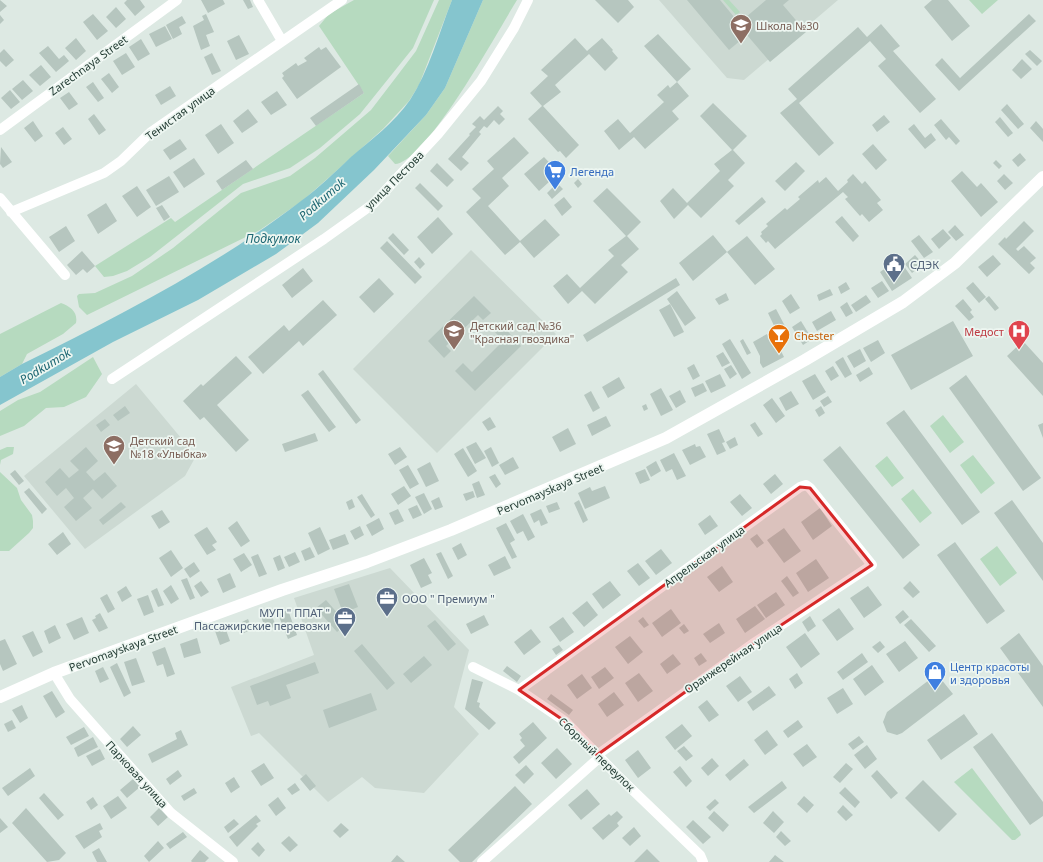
<svg xmlns="http://www.w3.org/2000/svg" width="1043" height="862" viewBox="0 0 1043 862" font-family="'Noto Sans',sans-serif">
	<style>
		.built { fill: #ccd9d2 }
		.green { fill: #b6dabf }
		.water { fill: #85c5ce }
		.building { fill: #b6c6bf }
		.lines { fill: none; stroke-linecap: round; stroke-linejoin: round }
		.minor { stroke: #fff; stroke-width: 10 }
		.tertiary { stroke: #fff; stroke-width: 12 }
		.marked { fill: #d62828; fill-opacity: 0.2; stroke: #d62828; stroke-width: 3; stroke-linejoin: round }
		.labels { text-anchor: middle; dominant-baseline: central; stroke-width: 3.5; stroke-linejoin: round; paint-order: stroke }
		.education-label { font-size: 11px; fill: #785e54; stroke: #edf6f1; text-anchor: start }
		.street-label { font-size: 11px; fill: #1f3830; stroke: #edf6f1 }
		.shop-label { font-size: 11px; fill: #366cbe; stroke: #edf6f1; text-anchor: start }
		.service-label { font-size: 11px; fill: #4e5e75; stroke: #edf6f1; text-anchor: start }
		.health-label { font-size: 11px; fill: #be3a42; stroke: #edf6f1; text-anchor: end }
		.food-label { font-size: 11px; fill: #c56008; stroke: #edf6f1; text-anchor: start }
		.water-label { font-size: 12px; font-style: italic; fill: #1c6672; stroke: #edf6f1 }
	</style>
	<rect width="100%" height="100%" fill="#dde9e3"/>
	<path class="built" d="M659 0H838L744 80 727 78Z
		M471 250 556 334 437 453 353 369Z
		M136 384 196 456 185 476 85 549 24 476Z
		M390 568 469 650 454 707 479 734 424 793 375 788 362 777 328 802 259 733 251 736 231 687 314 655 294 598Z"/>
	<path class="green" d="M354 0H434L413 48 360 114 320 148 290 168 243 184 150 257 127 271 113 276 104 277 95 266 171 218 175 222 364 93 319 26 329 14Z
		M439 0H452L419 85 409 101 383 129 334 173 302 201 260 230 87 315 79 307 77 296 79 294 95 293 132 276 173 248 241 193 290 176 315 158 371 110 397 76 416 51Z
		M483 0H517C499 29 426 163 395 164L388 156 426 115 445 88Z
		M723 0H729L740 12 736 15Z
		M969 0H998L982 14Z
		M61 303C71 307 78 312 76 323L63 334 27 354 22 364 0 377V334Z
		M93 357 102 374 86 397 64 407 46 408 24 426 0 436V411L18 400 40 392Z
		M943 415 964 442 950 453 930 426Z
		M7 447H14L13 454 1 460 0 465V450Z
		M973 455 995 483 981 494 960 465Z
		M887 456 904 478 892 487 875 466Z
		M0 472 17 488 21 500 32 515 33 521V528L29 533 9 551H0Z
		M913 489 932 513 920 523 901 499Z
		M997 546 1017 573 1000 586 980 559Z
		M972 768 1020 832 1021 835 1015 840H1012L954 782Z"/>
	<path class="water" d="M452 0H483L445 88 426 115 374 170 318 223 276 254 198 300 113 342 0 405V377L22 364C119 316 215 267 301 201 319 188 335 172 351 157 371 140 395 122 410 100 429 71 439 33 452 0Z"/>
	<path class="building" d="M0 0 7 6 0 12Z
		M127 0H140L145 7 135 16 124 3Z
		M201 0H223L225 4 208 13Z
		M243 0H250L253 7 248 9Z
		M595 0H628L634 7 618 23Z
		M687 0H720L739 23 766 0H789L783 5 806 32 770 62 747 35 729 50Z
		M932 0H948L970 26 952 41 924 7Z
		M116 7 126 19 116 28 106 17Z
		M93 14 108 31 97 40 83 22Z
		M206 14 214 32 206 35 210 46 201 50 193 26 204 20 202 16Z
		M1029 14 1036 21 959 91 935 65 942 58 960 78Z
		M0 15 4 20 0 24Z
		M182 16 186 23 179 27 182 34 173 39 166 25Z
		M881 24 900 46 893 51 936 99 920 113 878 66 886 59 870 41 799 103 834 143 819 156 780 113 797 99 788 89 858 27 867 37Z
		M165 26 172 39 156 47 149 34Z
		M658 34 691 69 677 82 689 96 672 111 679 119 645 149 634 137 619 150 604 131 618 119 630 133 664 102 657 95 668 85 670 88 677 82 644 46Z
		M239 35 249 54 236 60 227 41Z
		M76 38 86 51 76 60 65 48Z
		M575 38 587 51 602 38 613 50 612 51 618 58 605 71 589 54 555 85 561 92 543 106 579 145 566 158 560 151 558 152 528 119 542 106 530 93 548 76 541 70Z
		M141 39 150 54 138 61 129 47Z
		M48 46 59 59 64 55 69 61 56 72 39 53Z
		M319 47 321 50 326 47 341 67 297 99 282 78 284 76 282 73 296 63 298 66 307 61 304 58Z
		M4 49 14 60 6 67 0 61V53Z
		M1030 50 1042 61 1037 66 1025 54Z
		M126 53 135 67 122 75 113 61Z
		M212 53 221 71 212 75 204 57Z
		M1022 59 1032 69 1021 79 1012 70Z
		M41 65 51 77 40 86 29 75Z
		M109 73 119 87 112 93 101 79Z
		M23 80 33 91 22 100 12 89Z
		M93 82 104 98 98 102 86 87Z
		M359 84 364 93 316 126 310 118Z
		M170 86 176 96 161 105 155 95Z
		M10 90 20 102 11 109 1 98Z
		M277 91 287 105 271 115 261 102Z
		M69 92 78 104 69 110 60 98Z
		M713 103 747 136 733 150 745 163 728 180 734 186 701 218 688 205 674 219 660 201 673 188 687 203 720 171 714 164 732 150 700 116Z
		M1007 104 1024 124 1018 129 1001 110Z
		M498 106 503 111 500 114 505 119 499 125 494 120 487 128 484 126 479 132 481 134 462 157 469 163 461 171 448 159 470 135 469 134 476 127 472 124 480 116 484 120Z
		M248 109 258 122 242 133 233 121Z
		M94 114 106 130 99 135 88 119Z
		M884 115 890 122 877 132 872 125Z
		M1000 117 1013 133 1008 137 995 122Z
		M941 119 960 141 956 145 949 137 946 140 934 125Z
		M33 121 43 136 35 142 24 128Z
		M1036 121 1043 129V142L1030 128Z
		M221 124 234 143 218 154 205 135Z
		M914 124 925 138 931 133 936 140 925 149 908 129Z
		M63 127 72 139 64 145 55 133Z
		M514 137 529 153 502 178 509 186 488 206 520 241 545 219 560 235 534 258 520 242 505 255 466 212 481 198 472 189 494 169 487 161Z
		M180 139 187 149 170 160 163 150Z
		M873 144 887 160 876 170 862 154Z
		M1 147 12 162 3 168 0 164Z
		M1020 153 1026 160 1018 167 1012 160Z
		M544 157 559 173 539 191 524 174Z
		M194 158 205 174 184 188 173 172Z
		M246 160 253 169 222 190 216 181Z
		M996 160 1002 166 999 169 993 163Z
		M796 162 805 171 785 191 775 181Z
		M437 163 454 180 447 187 430 171Z
		M962 171 977 187 981 183 998 202 981 217 951 181Z
		M853 174 862 184 865 181 881 200 877 203 883 210 869 222 862 214 860 216 845 199 848 197 843 192 775 249 768 241 766 243 760 236 762 234 761 232 768 226 766 224 785 208 787 210 800 199 798 197 818 180 819 183 826 177 838 191 848 182 847 180Z
		M1004 174 1013 183 1005 190 997 181Z
		M169 176 179 192 156 206 146 190Z
		M578 179 582 184 578 188 574 183Z
		M420 183 443 206 438 211 415 188Z
		M557 183 563 189 552 199 547 193Z
		M137 186 151 207 137 217 122 196Z
		M607 188 641 222 627 236 639 249 621 265 628 272 595 304 582 291 568 304 553 286 567 274 580 288 614 256 608 250 626 236 593 201Z
		M564 197 572 207 562 216 554 205Z
		M762 197 766 202 739 225 735 221Z
		M106 203 117 221 98 234 87 215Z
		M162 205 170 217 164 221 156 208Z
		M842 216 859 236 853 242 835 222Z
		M438 217 453 234 432 254 417 237Z
		M1024 221 1034 231 1016 249 1018 251 1024 246 1036 258 1030 263 1035 268 1029 274 998 244 1005 237 1006 239Z
		M955 225 964 235 956 241 948 232Z
		M66 226 75 241 59 252 49 237Z
		M943 229 951 238 939 249 931 239Z
		M393 233 409 250 404 255 388 238Z
		M713 235 727 252 693 281 679 263Z
		M919 235 933 252 924 258 911 241Z
		M747 236 775 269 755 285 727 252Z
		M387 241 422 277 415 284 380 248Z
		M82 251 95 266 87 273 83 269 76 275 67 265Z
		M915 255 923 264 912 273 905 264Z
		M993 255 1001 264 987 277 978 267Z
		M419 257 425 264 420 269 414 262Z
		M899 259 912 278 892 291 880 272Z
		M303 268 313 281 292 298 282 285Z
		M379 278 394 294 374 313 359 297Z
		M676 278 680 285 587 342 583 335Z
		M882 281 889 291 878 298 871 288Z
		M846 282 850 289 841 294 838 287Z
		M973 282 986 297 979 303 966 288Z
		M830 289 833 295 819 301 817 295Z
		M677 291 696 318 685 326 667 299Z
		M726 293 729 300 719 305 715 299Z
		M791 294 800 308 790 314 782 301Z
		M866 295 871 302 856 312 851 305Z
		M474 296 491 313 483 320 478 315 446 346 451 351 444 358 428 341Z
		M989 296 999 308 995 311 985 299Z
		M963 299 972 310 970 312 974 317 969 321 955 306Z
		M323 300 337 315 303 346 299 341 263 374 248 357 284 325 289 331Z
		M847 302 853 313 846 317 840 307Z
		M670 304 684 332 674 337 659 310Z
		M776 309 786 328 777 332 768 313Z
		M831 311 836 320 817 331 812 322Z
		M801 321 812 339 803 345 792 327Z
		M953 321 973 356 911 390 891 355Z
		M502 325 521 346 475 391 455 371 463 363 472 372 503 341 495 332Z
		M767 334 772 343 779 339 784 348 780 349 784 357 763 368 760 363V356L753 342Z
		M730 339 751 373 742 379 722 344Z
		M743 339 751 353 747 355 740 341Z
		M878 340 885 353 871 362 863 348Z
		M1023 341 1043 363V396L1007 356Z
		M860 349 866 361 854 368 847 356Z
		M723 352 730 363 722 367 716 356Z
		M236 356 252 373 217 405 249 440 236 452 204 417 200 420 183 401 201 384 203 386Z
		M843 357 852 374 845 378 835 362Z
		M694 364 700 376 693 380 687 368Z
		M731 365 737 374 730 379 724 369Z
		M833 366 839 376 831 381 825 371Z
		M869 367 873 374 860 382 856 375Z
		M323 370 361 420 356 424 318 374Z
		M720 374 726 386 711 393 705 381Z
		M815 374 826 392 813 400 802 381Z
		M966 375 1041 478 1023 491 949 388Z
		M619 377 625 388 608 398 602 387Z
		M703 383 707 391 695 397 691 388Z
		M661 388 673 410 661 416 650 394Z
		M308 390 336 427 329 432 301 395Z
		M680 390 686 402 676 408 669 396Z
		M591 391 600 408 593 412 584 395Z
		M791 391 799 404 786 411 779 398Z
		M828 396 832 402 824 407 820 401Z
		M772 398 785 416 776 423 763 405Z
		M646 404 648 409 644 411 642 406Z
		M125 406 130 413 118 421 113 415Z
		M821 406 825 413 819 417 815 410Z
		M904 410 980 512 962 525 886 423Z
		M606 416 611 426 592 436 587 425Z
		M490 417 496 427 488 431 482 422Z
		M105 419 110 425 101 432 96 425Z
		M755 422 763 434 758 437 750 425Z
		M1043 423V438L1038 425Z
		M568 428 576 444 560 452 552 437Z
		M719 429 725 442 722 443 726 451 717 455 707 434Z
		M315 433 318 441 285 452 282 444Z
		M735 437 738 445 730 449 726 442Z
		M476 442 486 458 475 464 466 447Z
		M695 444 696 447 700 446 706 457 690 465 682 450Z
		M840 446 920 545 903 559 823 460Z
		M86 447 98 461 86 472 94 481 105 472 117 486 102 499 93 489 83 498 92 508 76 521 64 507 74 498 66 488 57 496 45 482 60 468 69 478 79 470 70 461Z
		M400 447 407 457 395 465 388 454Z
		M491 447 499 463 492 467 484 451Z
		M463 448 477 471 468 477 454 454Z
		M674 453 686 476 677 480 672 469 666 472 660 460Z
		M513 457 519 468 505 475 499 465Z
		M656 461 661 471 651 477 646 467Z
		M430 462 439 481 426 487 417 469Z
		M408 465 419 484 410 489 399 470Z
		M645 469 650 480 640 484 635 473Z
		M15 470 24 481 19 485 10 474Z
		M495 474 501 484 496 488 489 477Z
		M775 474 783 484 771 494 763 484Z
		M479 481 485 495 477 498 472 484Z
		M404 486 411 496 398 505 391 494Z
		M605 486 610 498 585 509 578 493 590 487 592 491Z
		M29 488 47 509 42 514 24 492Z
		M473 491 475 497 466 501 463 494Z
		M424 493 432 509 424 514 415 497Z
		M362 494 375 515 371 518 357 497Z
		M740 494 752 508 742 516 730 502Z
		M439 497 443 507 435 510 431 501Z
		M352 499 355 507 349 510 346 502Z
		M579 500 588 520 583 523 574 503Z
		M1012 500 1043 543V581L994 513Z
		M121 502 126 507 103 525 99 520Z
		M557 502 560 509 549 513 546 506Z
		M417 505 422 515 413 519 408 509Z
		M820 508 832 526 813 540 801 522Z
		M398 509 404 521 395 525 389 513Z
		M541 509 548 523 541 526 539 520 534 523 530 514Z
		M162 510 170 522 159 529 151 516Z
		M523 514 535 537 528 541 523 531 517 534 510 521Z
		M710 515 718 526 705 535 698 524Z
		M379 518 384 529 372 536 366 525Z
		M237 521 250 541 241 547 228 528Z
		M506 523 515 540 510 543 517 557 512 559 496 528Z
		M360 526 364 535 355 540 350 531Z
		M207 527 217 542 212 545 216 550 207 555 194 535Z
		M320 527 330 549 318 555 308 533Z
		M784 528 801 551 784 563 767 540Z
		M63 532 71 544 57 555 48 544Z
		M345 534 349 544 333 550 329 540Z
		M757 534 764 543 757 548 750 539Z
		M955 542 1005 611 987 624 937 555Z
		M461 543 467 555 458 560 452 548Z
		M310 547 315 557 305 561 301 551Z
		M661 549 672 563 656 575 645 561Z
		M171 550 183 568 171 577 159 558Z
		M295 552 300 562 289 567 284 557Z
		M441 552 453 576 448 579 436 554Z
		M244 553 252 565 241 572 233 559Z
		M258 554 267 574 259 577 251 557Z
		M280 555 285 568 278 571 273 558Z
		M505 556 511 568 494 576 488 565Z
		M424 558 432 573 428 575 432 583 421 588 410 565Z
		M816 559 829 578 808 592 796 573Z
		M194 562 200 571 190 578 184 569Z
		M638 563 650 578 639 586 627 571Z
		M722 566 733 582 719 592 707 577Z
		M230 573 236 587 223 593 217 579Z
		M787 576 799 593 793 597 781 581Z
		M187 578 195 598 190 600 181 580Z
		M201 581 209 592 201 597 194 586Z
		M610 581 621 595 603 609 592 594Z
		M910 581 920 592 913 598 903 588Z
		M349 584 358 607 343 613 334 589Z
		M171 585 179 599 171 604 163 591Z
		M126 586 132 596 122 602 117 592Z
		M868 586 882 605 864 618 850 598Z
		M157 588 164 605 158 607 151 591Z
		M776 592 785 605 766 618 757 605Z
		M107 594 115 609 108 613 100 598Z
		M148 595 154 612 144 616 137 599Z
		M326 600 347 624 337 632 316 608Z
		M587 601 598 615 584 627 572 613Z
		M755 606 765 619 745 633 736 619Z
		M839 608 854 629 837 641 822 620Z
		M671 609 681 623 662 637 652 623Z
		M288 610 297 635 288 639 278 614Z
		M903 610 909 617 900 624 895 617Z
		M270 611 276 626 266 630 260 614Z
		M100 613 108 628 99 632 92 620 96 618 95 616Z
		M484 615 489 625 471 634 466 624Z
		M810 616 816 626 808 632 802 622Z
		M82 617 89 633 74 640 66 624Z
		M563 617 574 632 560 642 549 627Z
		M643 617 649 625 644 628 638 621Z
		M248 619 252 629 242 634 238 624Z
		M911 619 936 646 929 652 904 625Z
		M435 620 456 644 448 651 427 626Z
		M719 623 725 633 710 643 703 634Z
		M684 624 689 631 684 634 679 628Z
		M55 625 61 638 49 644 44 631Z
		M225 627 230 641 220 645 215 631Z
		M531 629 541 642 524 655 514 642Z
		M33 631 43 652 33 657 22 636Z
		M805 633 820 654 801 668 786 647Z
		M1019 633 1043 666V707L1000 648Z
		M630 636 643 652 628 664 615 647Z
		M197 638 201 653 184 658 180 644Z
		M5 639 17 664 3 671 0 664V641Z
		M880 641 885 647 878 653 872 647Z
		M905 641 918 658 899 672 886 654Z
		M362 644 395 683 387 690 354 651Z
		M559 645 563 650 556 655 552 649Z
		M165 647 175 674 167 677 163 664 157 666 152 652Z
		M701 653 707 661 699 666 694 658Z
		M862 653 868 662 843 680 837 672Z
		M673 654 681 664 667 674 660 664Z
		M424 656 432 665 411 683 403 674Z
		M136 658 145 682 132 686 124 662Z
		M315 662 319 673 286 685 291 698 270 706 268 701 257 705 250 686Z
		M117 663 131 693 124 697 110 667Z
		M872 665 884 682 865 696 853 679Z
		M507 666 521 676 517 682 503 671Z
		M103 667 109 679 100 683 95 671Z
		M605 667 614 678 599 689 591 677Z
		M639 673 653 691 638 702 625 683Z
		M797 673 803 683 795 689 789 679Z
		M582 674 592 688 577 699 567 685Z
		M937 674 953 694 902 733 897 735 887 732 883 722 887 712Z
		M740 676 752 692 738 702 726 686Z
		M472 679 483 682 477 702 480 703 479 707 496 723 489 730 465 709Z
		M769 686 776 695 753 711 747 702Z
		M843 688 853 704 837 714 827 698Z
		M52 691 65 712 56 718 43 696Z
		M614 692 624 705 607 717 598 704Z
		M371 693 377 710 329 728 323 710Z
		M551 694 573 710 569 715 547 699Z
		M707 700 719 715 709 722 698 707Z
		M22 705 28 718 20 723 12 710Z
		M964 714 978 734 941 760 927 740Z
		M12 720 16 728 8 732 4 724Z
		M798 720 803 727 788 738 783 731Z
		M533 722 547 738 519 764 513 757 525 746 520 740 522 738 519 734Z
		M682 724 692 736 675 750 665 737Z
		M133 726 141 735 127 747 120 739Z
		M84 727 89 736 71 745 66 737Z
		M181 730 188 745 152 763 148 754 177 739 175 733Z
		M767 730 778 745 765 755 754 740Z
		M992 733 1043 802V816L1030 825 973 747Z
		M859 736 864 742 853 750 848 744Z
		M93 737 98 747 78 757 74 748Z
		M807 744 817 757 803 767 793 754Z
		M867 745 877 759 865 769 854 755Z
		M684 746 693 756 686 761 677 751Z
		M557 748 572 764 556 779 541 763Z
		M100 749 105 759 92 766 86 756Z
		M638 750 651 768 638 778 625 760Z
		M712 758 719 766 708 776 701 768Z
		M744 759 749 765 730 781 725 775Z
		M264 763 274 778 261 786 251 771Z
		M846 763 853 769 840 783 833 777Z
		M526 765 534 774 524 784 515 775Z
		M680 766 692 781 686 787 673 772Z
		M30 768 35 776 8 796 2 788Z
		M178 770 182 776 170 785 166 779Z
		M877 770 898 793 891 799 871 776Z
		M306 774 316 786 310 791 300 779Z
		M234 777 240 787 231 793 225 783Z
		M133 779 140 787 127 798 120 790Z
		M923 780 957 814 939 832 905 798Z
		M782 781 787 788 754 813 748 807Z
		M295 783 300 790 292 795 287 789Z
		M515 786 532 804 472 862H460L448 850Z
		M845 787 860 802 855 808 839 793Z
		M194 788 197 793 184 801 181 796Z
		M587 789 600 804 581 820 568 805Z
		M44 793 64 815 58 820 39 798Z
		M118 796 127 808 111 819 103 806Z
		M804 796 814 805 807 813 797 804Z
		M93 797 98 805 91 810 86 802Z
		M278 797 286 808 276 816 268 805Z
		M715 799 719 803 710 811 706 807Z
		M843 805 853 815 846 821 837 812Z
		M26 808 66 853 59 860 47 862 12 823Z
		M159 808 168 817 158 826 150 817Z
		M617 811 623 817 617 823 619 826 603 840 592 828 609 814 611 816Z
		M714 811 729 825 723 832 708 818Z
		M773 811 784 822 774 833 763 823Z
		M256 815 261 821 256 824 258 826 237 847 229 837Z
		M0 818 8 827 0 833Z
		M234 819 239 824 228 833 224 827Z
		M693 820 711 837 703 844 686 827Z
		M100 823 103 829 99 831 102 837 84 849 75 836Z
		M341 823 349 830 340 838 333 831Z
		M634 827 641 836 630 846 622 838Z
		M781 831 791 841 785 846 776 837Z
		M183 832 187 837 170 849 166 844Z
		M289 836 298 845 290 852 281 843Z
		M158 841 164 848 149 862 144 856Z
		M258 842 265 850 259 857 251 849Z
		M99 848 107 862H97L92 852Z
		M647 849 660 862H634Z
		M200 850 209 858 205 862H192L191 861Z
		M397 855 405 862H391Z
		M775 855 784 862H769Z"/>
	<g class="lines">
		<path class="minor" d="M258 0 282 41
			M0 130 177 0
			M0 198 65 275
			M11 212 104 173 121 161 151 132 342 0
			M112 379 324 239 373 204 438 134 481 81 514 28 528 0
			M473 667 519 690 566 722 616 774 700 855 703 862
			M54 673 70 699 171 813 233 862
			M519 690 800 487 806 485 810 488 872 565 751 645 597 755
			M482 862 600 757"/>
		<path class="tertiary" d="M0 697 54 673 282 590 367 562 451 530 666 438 805 360 903 302 955 263 1043 177"/>
	</g>
	<path class="marked" d="M800 487 810 488 872 565 751 645 597 755 566 722 519 690Z"/>
	<defs>
		<g id="school-pin" transform="scale(1.15)"><path d="M0 17L-7.5 6A9.5 9.5 0 1 1 7.5 6Z" fill="#8d6e63" stroke="#edf6f1"/><path d="M0-5L7-2L0 1L-7-2ZM-4 1L0 2.5L4 1V4Q0 6-4 4Z" fill="#fff"/></g>
		<g id="supermarket-pin" transform="scale(1.15)"><path d="M0 17L-7.5 6A9.5 9.5 0 1 1 7.5 6Z" fill="#3f7fe0" stroke="#edf6f1"/><path d="M-6-5.5h2.5l.6 2H6L4.5 2H-2.5L-4.4-4H-6ZM-1.5 3.2a1.3 1.3 0 1 0 .1 0ZM3 3.2a1.3 1.3 0 1 0 .1 0Z" fill="#fff"/></g>
		<g id="civic-pin" transform="scale(1.15)"><path d="M0 17L-7.5 6A9.5 9.5 0 1 1 7.5 6Z" fill="#5c6f8a" stroke="#edf6f1"/><path d="M-.6-6.5H3V-4.5H.6V-3L4-1V1h2V6H-6V1h2V-1L-.6-3ZM-1.2 2.5V6h2.4V2.5Z" fill="#fff"/></g>
		<g id="hospital-pin" transform="scale(1.15)"><path d="M0 17L-7.5 6A9.5 9.5 0 1 1 7.5 6Z" fill="#e0444e" stroke="#edf6f1"/><path d="M-5-5h3v3.5h4V-5h3V5h-3V1.5h-4V5h-3Z" fill="#fff"/></g>
		<g id="bar-pin" transform="scale(1.15)"><path d="M0 17L-7.5 6A9.5 9.5 0 1 1 7.5 6Z" fill="#e8710a" stroke="#edf6f1"/><path d="M-6-5H6L.8 .8V4.5H3.5V6h-7V4.5H-.8V.8Z" fill="#fff"/></g>
		<g id="office-pin" transform="scale(1.15)"><path d="M0 17L-7.5 6A9.5 9.5 0 1 1 7.5 6Z" fill="#5c6f8a" stroke="#edf6f1"/><path d="M-6-3h4V-5.5h4V-3h4V5H-6ZM-1-4.5V-3h2v-1.5ZM-6 0V1H6V0Z" fill="#fff"/></g>
		<g id="shop-pin" transform="scale(1.15)"><path d="M0 17L-7.5 6A9.5 9.5 0 1 1 7.5 6Z" fill="#3f7fe0" stroke="#edf6f1"/><path d="M-5-2.5h2.3a2.7 3.5 0 0 1 5.4 0H5L5.5 6h-11ZM-1.5-2.5h3a1.5 2.3 0 0 0-3 0Z" fill="#fff"/></g>
	</defs>
	<g fill-rule="evenodd">
		<use href="#school-pin" x="741" y="25"/>
		<use href="#supermarket-pin" x="555" y="171"/>
		<use href="#civic-pin" x="894" y="264"/>
		<use href="#school-pin" x="454" y="331"/>
		<use href="#hospital-pin" x="1019" y="331"/>
		<use href="#bar-pin" x="779" y="335"/>
		<use href="#school-pin" x="114" y="446"/>
		<use href="#office-pin" x="387" y="598"/>
		<use href="#office-pin" x="345" y="618"/>
		<use href="#shop-pin" x="935" y="672"/>
	</g>
	<g class="labels">
		<g class="education-label">
			<text x="756" y="25">Школа №30</text>
			<text x="470" y="325">Детский сад №36<tspan x="470" dy="13">"Красная гвоздика"</tspan></text>
			<text x="130" y="440">Детский сад<tspan x="130" dy="13">№18 «Улыбка»</tspan></text>
		</g>
		<g class="street-label">
			<text transform="translate(88 65) rotate(-36)">Zarechnaya Street</text>
			<text transform="translate(180 113) rotate(-36)">Тенистая улица</text>
			<text transform="translate(394 180) rotate(-45)">улица Пестова</text>
			<text transform="translate(550 489) rotate(-23)">Pervomayskaya Street</text>
			<text transform="translate(704 556) rotate(-36)">Апрельская улица</text>
			<text transform="translate(123 648) rotate(-20)">Pervomayskaya Street</text>
			<text transform="translate(733 658) rotate(-34)">Оранжерейная улица</text>
			<text transform="translate(597 754) rotate(44)">Сборный переулок</text>
			<text transform="translate(137 774) rotate(48)">Парковая улица</text>
		</g>
		<g class="shop-label">
			<text x="570" y="171">Легенда</text>
			<text x="950" y="666">Центр красоты<tspan x="950" dy="13">и здоровья</tspan></text>
		</g>
		<g class="service-label">
			<text x="910" y="264">СДЭК</text>
			<text x="402" y="598">ООО " Премиум "</text>
			<text x="330" y="612" text-anchor="end">МУП " ППАТ "<tspan x="330" dy="13">Пассажирские перевозки</tspan></text>
		</g>
		<g class="health-label">
			<text x="1004" y="331">Медост</text>
		</g>
		<g class="food-label">
			<text x="794" y="335">Chester</text>
		</g>
		<g class="water-label">
			<text transform="translate(322 199) rotate(-41)">Podkumok</text>
			<text x="273" y="238">Подкумок</text>
			<text transform="translate(45 366) rotate(-31)">Podkumok</text>
		</g>
	</g>
</svg>
